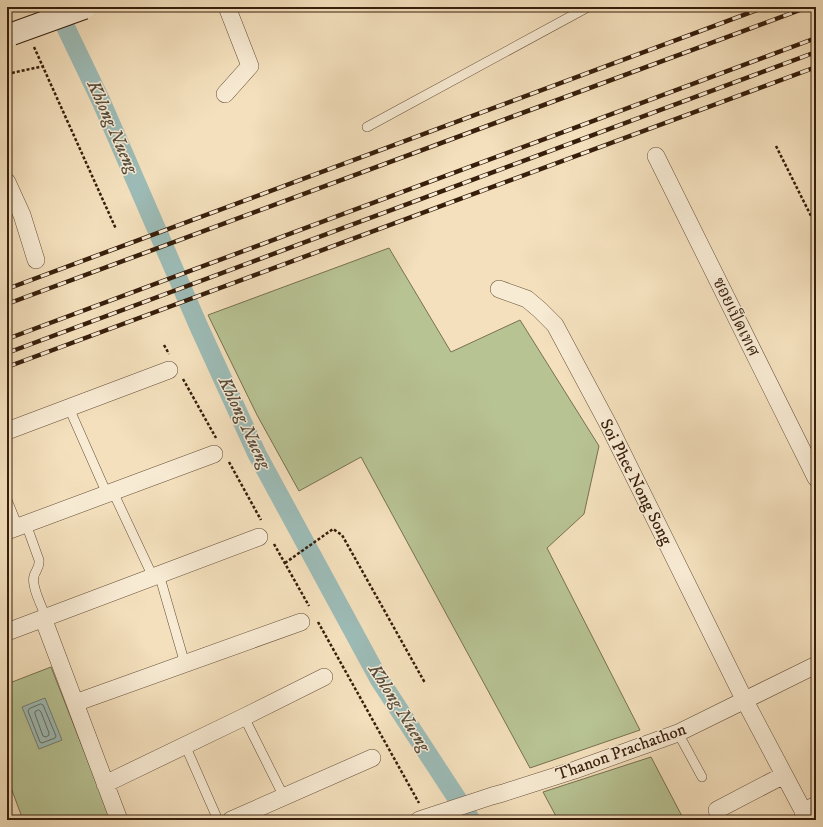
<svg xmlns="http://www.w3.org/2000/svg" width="823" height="827" viewBox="0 0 823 827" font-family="'IM FELL DW Pica','Noto Serif Thai',serif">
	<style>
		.green { fill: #b8c394; stroke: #787050 }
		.water { fill: #9dbcb7; stroke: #747d72 }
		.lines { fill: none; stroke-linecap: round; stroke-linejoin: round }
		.shore { stroke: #6a6d61; stroke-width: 1 }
		.canal { stroke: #9dbcb7; stroke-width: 19 }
		.lane-casing { stroke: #664e38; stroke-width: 10 }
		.street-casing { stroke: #664e38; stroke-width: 18 }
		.path { stroke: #371e0b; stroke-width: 2.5; stroke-dasharray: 3 2; stroke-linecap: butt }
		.lane { stroke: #f8ebd4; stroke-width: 9 }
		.street { stroke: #f8ebd4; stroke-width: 17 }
		.rail-casing { stroke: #371e0b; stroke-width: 4.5 }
		.rail { stroke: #f8ebd4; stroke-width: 3; stroke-dasharray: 9; stroke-linecap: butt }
		.secondary-bridge-casing { stroke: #371e0b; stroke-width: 24; stroke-linecap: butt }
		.secondary-bridge { stroke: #f8ebd4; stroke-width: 22 }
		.labels { text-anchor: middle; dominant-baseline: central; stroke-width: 3; stroke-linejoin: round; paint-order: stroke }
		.street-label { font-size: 17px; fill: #371e0b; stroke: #f8ebd4 }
		.water-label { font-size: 18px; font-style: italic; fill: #564d3f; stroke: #f8ebd4 }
	</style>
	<rect width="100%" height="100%" fill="#f4e0bd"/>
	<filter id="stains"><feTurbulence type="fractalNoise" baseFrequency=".005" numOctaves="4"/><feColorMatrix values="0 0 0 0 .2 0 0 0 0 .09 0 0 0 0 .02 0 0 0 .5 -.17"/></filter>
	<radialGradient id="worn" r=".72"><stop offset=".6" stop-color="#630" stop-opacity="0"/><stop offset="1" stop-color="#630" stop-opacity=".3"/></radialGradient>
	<path class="green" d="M389 248 451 352 520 320 599 446 584 514 547 548 640 730 530 768 361 457 299 491 257 415 208 315Z
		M51 667 111 820H23L7 777V684Z
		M651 757 684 820H558L543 792Z"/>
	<path class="water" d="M45 698 62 740 39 749 22 707Z"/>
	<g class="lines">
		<path class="shore" d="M41 704 43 705 56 736 55 738 42 743 40 742 28 711 29 709Z
			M39 710 41 712 49 733V735L46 737 43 736 35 714V712Z"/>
		<path class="canal" d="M56 7 101 101 199 327 257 454 379 679 471 820"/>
		<g class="lane-casing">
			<path id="lane" d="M367 127 588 7
				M69 408 107 494
				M113 492 153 577
				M7 500 18 527
				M26 524 39 560C40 567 36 570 34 576 31 586 42 607 46 617
				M159 574 185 664
				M244 717 284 797
				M678 733 702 777
				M185 745 218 820"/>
		</g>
		<g class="street-casing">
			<path id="street" d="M225 94 250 66 227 7
				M656 156 816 478
				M7 182 22 215 36 260
				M499 289 527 299 540 310 555 325 608 424 745 701 808 820
				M7 431 169 370
				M7 531 214 454
				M43 618 119 820
				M7 632 259 537
				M75 703 301 622
				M105 784 244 717 324 677
				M717 810 784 775
				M803 812 816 805
				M231 820 372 758
				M419 820 492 796 503 793 575 770 678 733 816 665"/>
		</g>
		<path class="path" d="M34 47 116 229
			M7 74 44 66
			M776 146 816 226
			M164 345 169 354
			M183 379 216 438
			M229 462 261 520
			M274 544 309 606
			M285 563 333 529 342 535 425 683
			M318 622 419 803"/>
		<use href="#lane" class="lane"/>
		<use href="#street" class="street"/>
		<g class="rail-casing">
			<path id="rail" d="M7 289 765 7
				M7 304 808 7
				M7 339 816 38
				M7 353 816 52
				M7 367 816 67"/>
		</g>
		<use href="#rail" class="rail"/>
		<g class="secondary-bridge-casing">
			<path id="secondary-bridge" d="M12 34 84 8"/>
		</g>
		<use href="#secondary-bridge" class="secondary-bridge"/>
	</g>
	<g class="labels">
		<g class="street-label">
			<text transform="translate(736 317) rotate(64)">ซอยเป็ดเทศ</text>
			<text transform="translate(636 482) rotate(63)">Soi Phee Nong Song</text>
			<text transform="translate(621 752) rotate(-20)">Thanon Prachathon</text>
		</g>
		<g class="water-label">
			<text transform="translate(112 127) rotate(66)">Khlong Nueng</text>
			<text transform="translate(244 423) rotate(65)">Khlong Nueng</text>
			<text transform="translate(399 708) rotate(58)">Khlong Nueng</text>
		</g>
	</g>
	<rect width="823" height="827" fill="none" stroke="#f4e0bd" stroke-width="24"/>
	<rect x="8" y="8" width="807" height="811" fill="none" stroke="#371e0b" stroke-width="2"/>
	<rect x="12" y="12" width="799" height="803" fill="none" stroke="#371e0b"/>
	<rect width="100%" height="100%" filter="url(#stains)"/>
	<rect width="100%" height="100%" fill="url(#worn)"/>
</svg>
